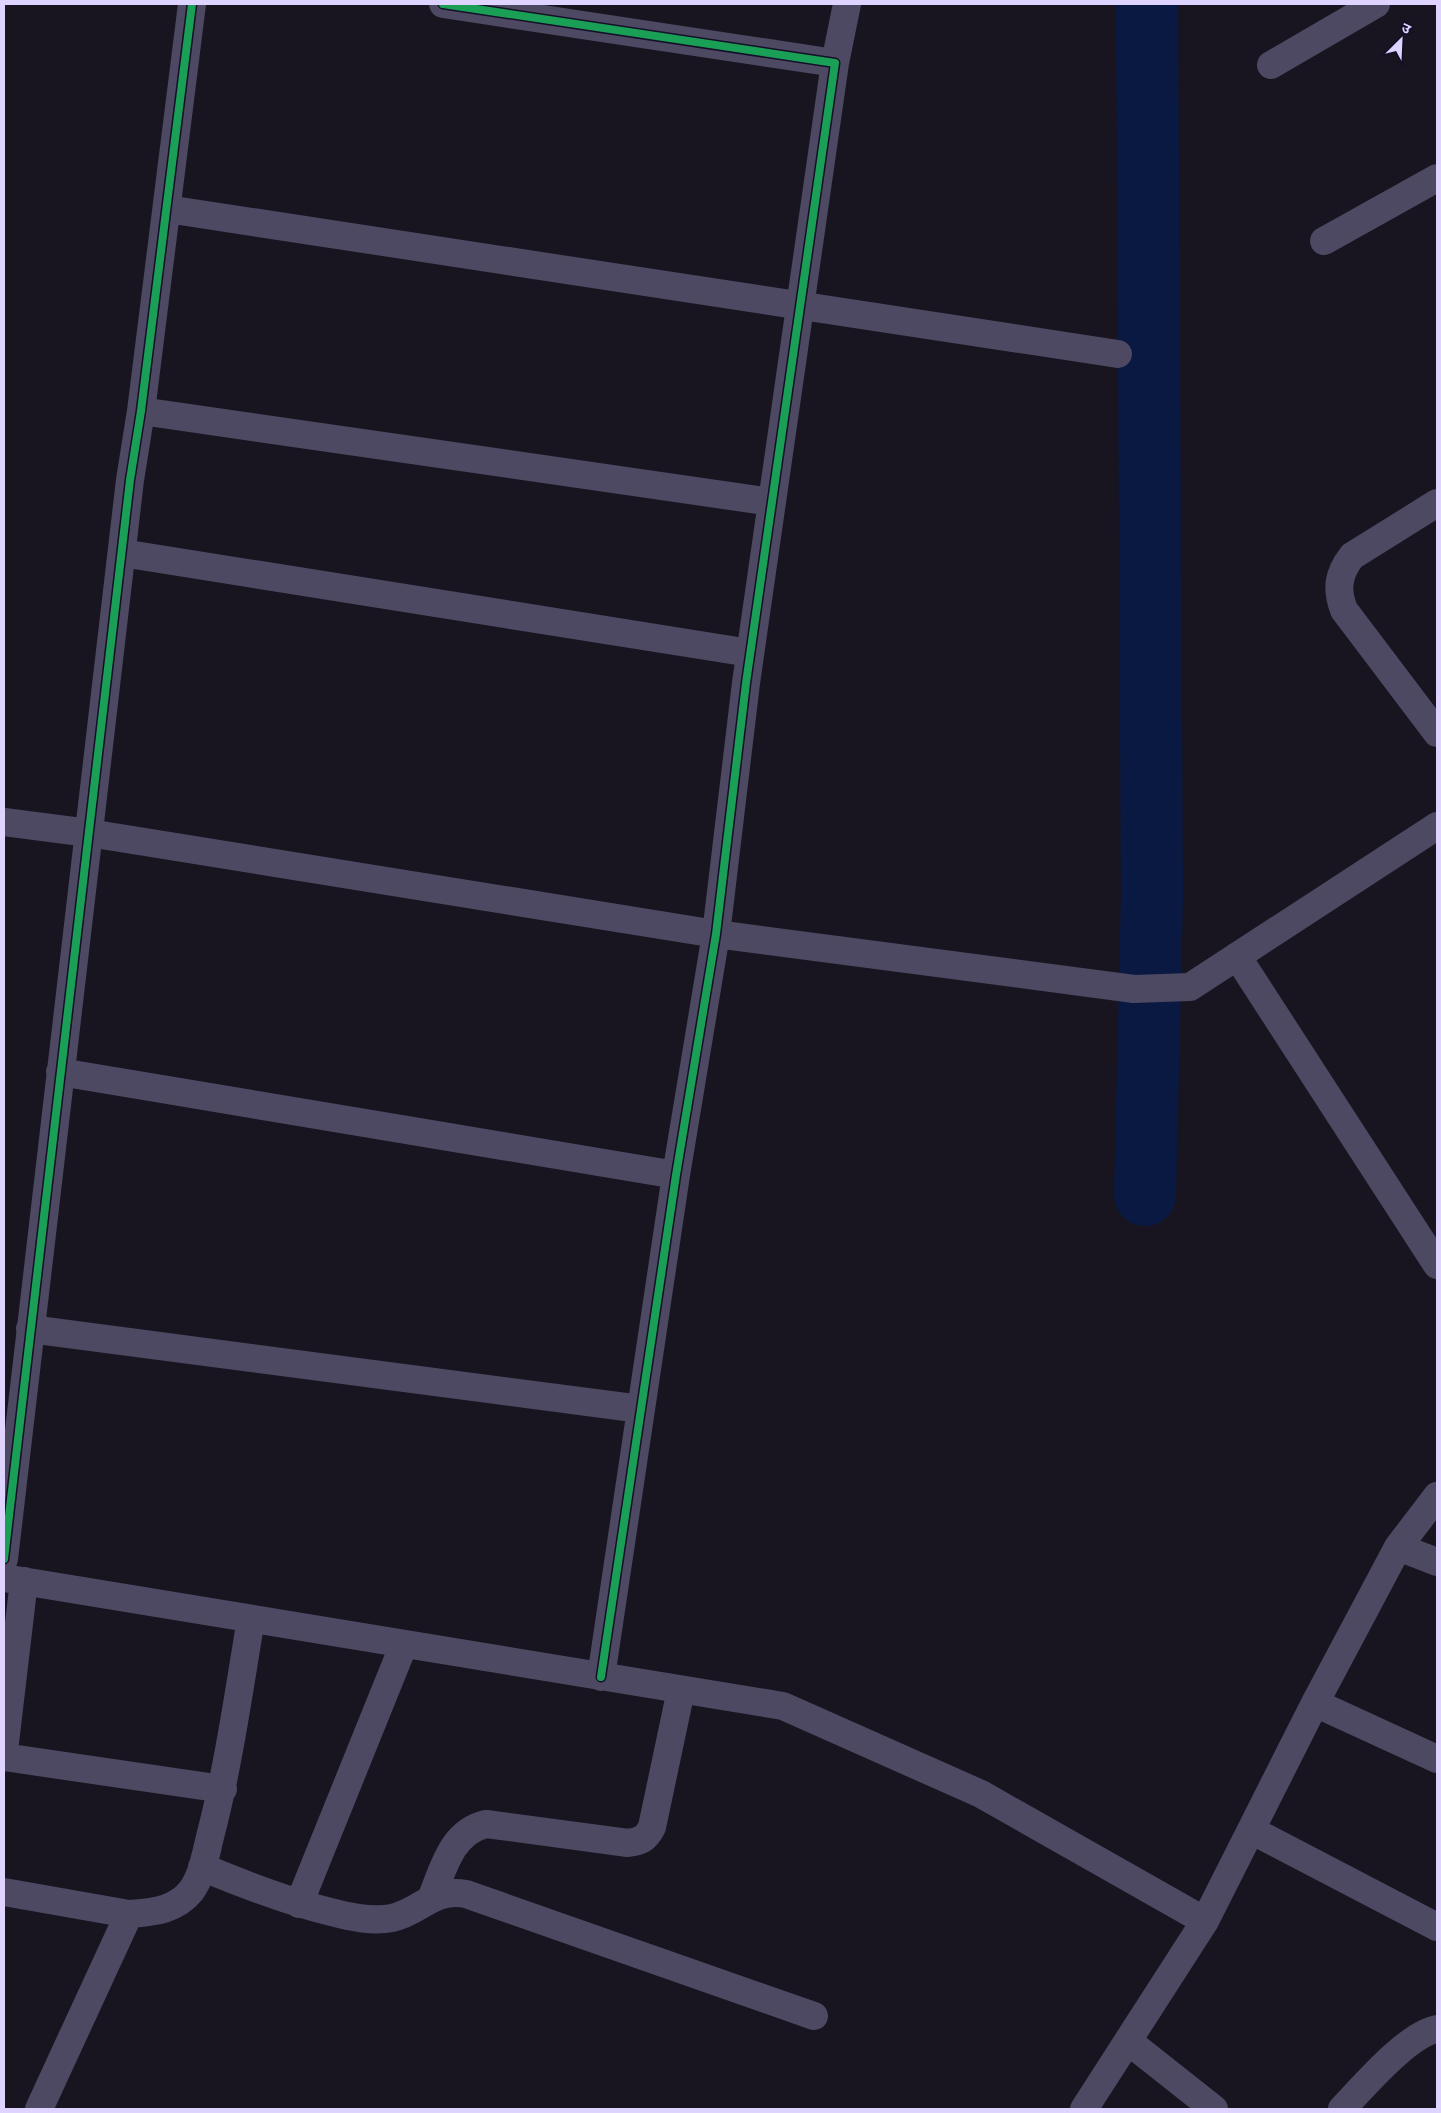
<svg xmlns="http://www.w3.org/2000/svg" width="1441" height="2113" viewBox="0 0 1441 2113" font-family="'Golos Text','Noto Sans Devanagari',sans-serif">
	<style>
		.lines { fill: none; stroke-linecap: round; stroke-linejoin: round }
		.river { stroke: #0a1942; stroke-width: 62 }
		.minor { stroke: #4d4962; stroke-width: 28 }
		.cycleway-casing { stroke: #150f27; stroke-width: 11 }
		.cycleway { stroke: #1a9f57; stroke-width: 8 }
	</style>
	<rect width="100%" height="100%" fill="#181521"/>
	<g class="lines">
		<path class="river" d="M1145 1195 1152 896 1147 4"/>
		<path class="minor" d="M443 4 835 63 746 683 716 934 676 1175 601 1677
			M835 63 847 4
			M1271 65 1376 4
			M167 209 1118 354
			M1324 241 1437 178
			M141 411 772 502
			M1437 503 1352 556C1338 574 1336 589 1344 610L1437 733
			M122 553 750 653
			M4 822 89 833 716 934 1134 989 1190 987 1437 826
			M1237 956 1437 1265
			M60 1072 676 1175
			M30 1329 641 1409
			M1398 1547 1437 1562
			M4 1559 130 480 141 411 192 4
			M4 1578 783 1706 981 1794 1205 1921
			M1315 1703 1437 1759
			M4 1751 24 1581
			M4 1757 223 1789
			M1251 1830 1437 1927
			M202 1867C245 1885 286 1901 331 1912 350 1917 372 1922 392 1918 421 1912 432 1888 466 1894L814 2016
			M4 1892 129 1914
			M431 1899C443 1870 451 1832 486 1824L628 1843C641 1841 646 1839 652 1827L681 1690
			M299 1904 404 1644
			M1128 2041 1214 2109
			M39 2109 129 1914C152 1912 175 1911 191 1891 203 1875 206 1852 211 1833 229 1763 239 1690 251 1619
			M1084 2109 1205 1921 1315 1703 1398 1547 1437 1496
			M1342 2109C1363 2087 1408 2034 1437 2029"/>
		<g class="cycleway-casing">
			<path id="cycleway" d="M443 4 835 63 746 683 716 934 676 1175 601 1677
				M4 1559 130 480 141 411 192 4"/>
		</g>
		<use href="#cycleway" class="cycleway"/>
	</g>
	<rect width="1441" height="2113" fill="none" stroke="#ded4ff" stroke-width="10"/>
	<g transform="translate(1401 40) rotate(24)" stroke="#150f27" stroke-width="4" paint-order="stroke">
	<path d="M0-4L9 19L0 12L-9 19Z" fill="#ded4ff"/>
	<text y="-8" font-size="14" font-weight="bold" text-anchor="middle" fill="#ded4ff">उ</text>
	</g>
</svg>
